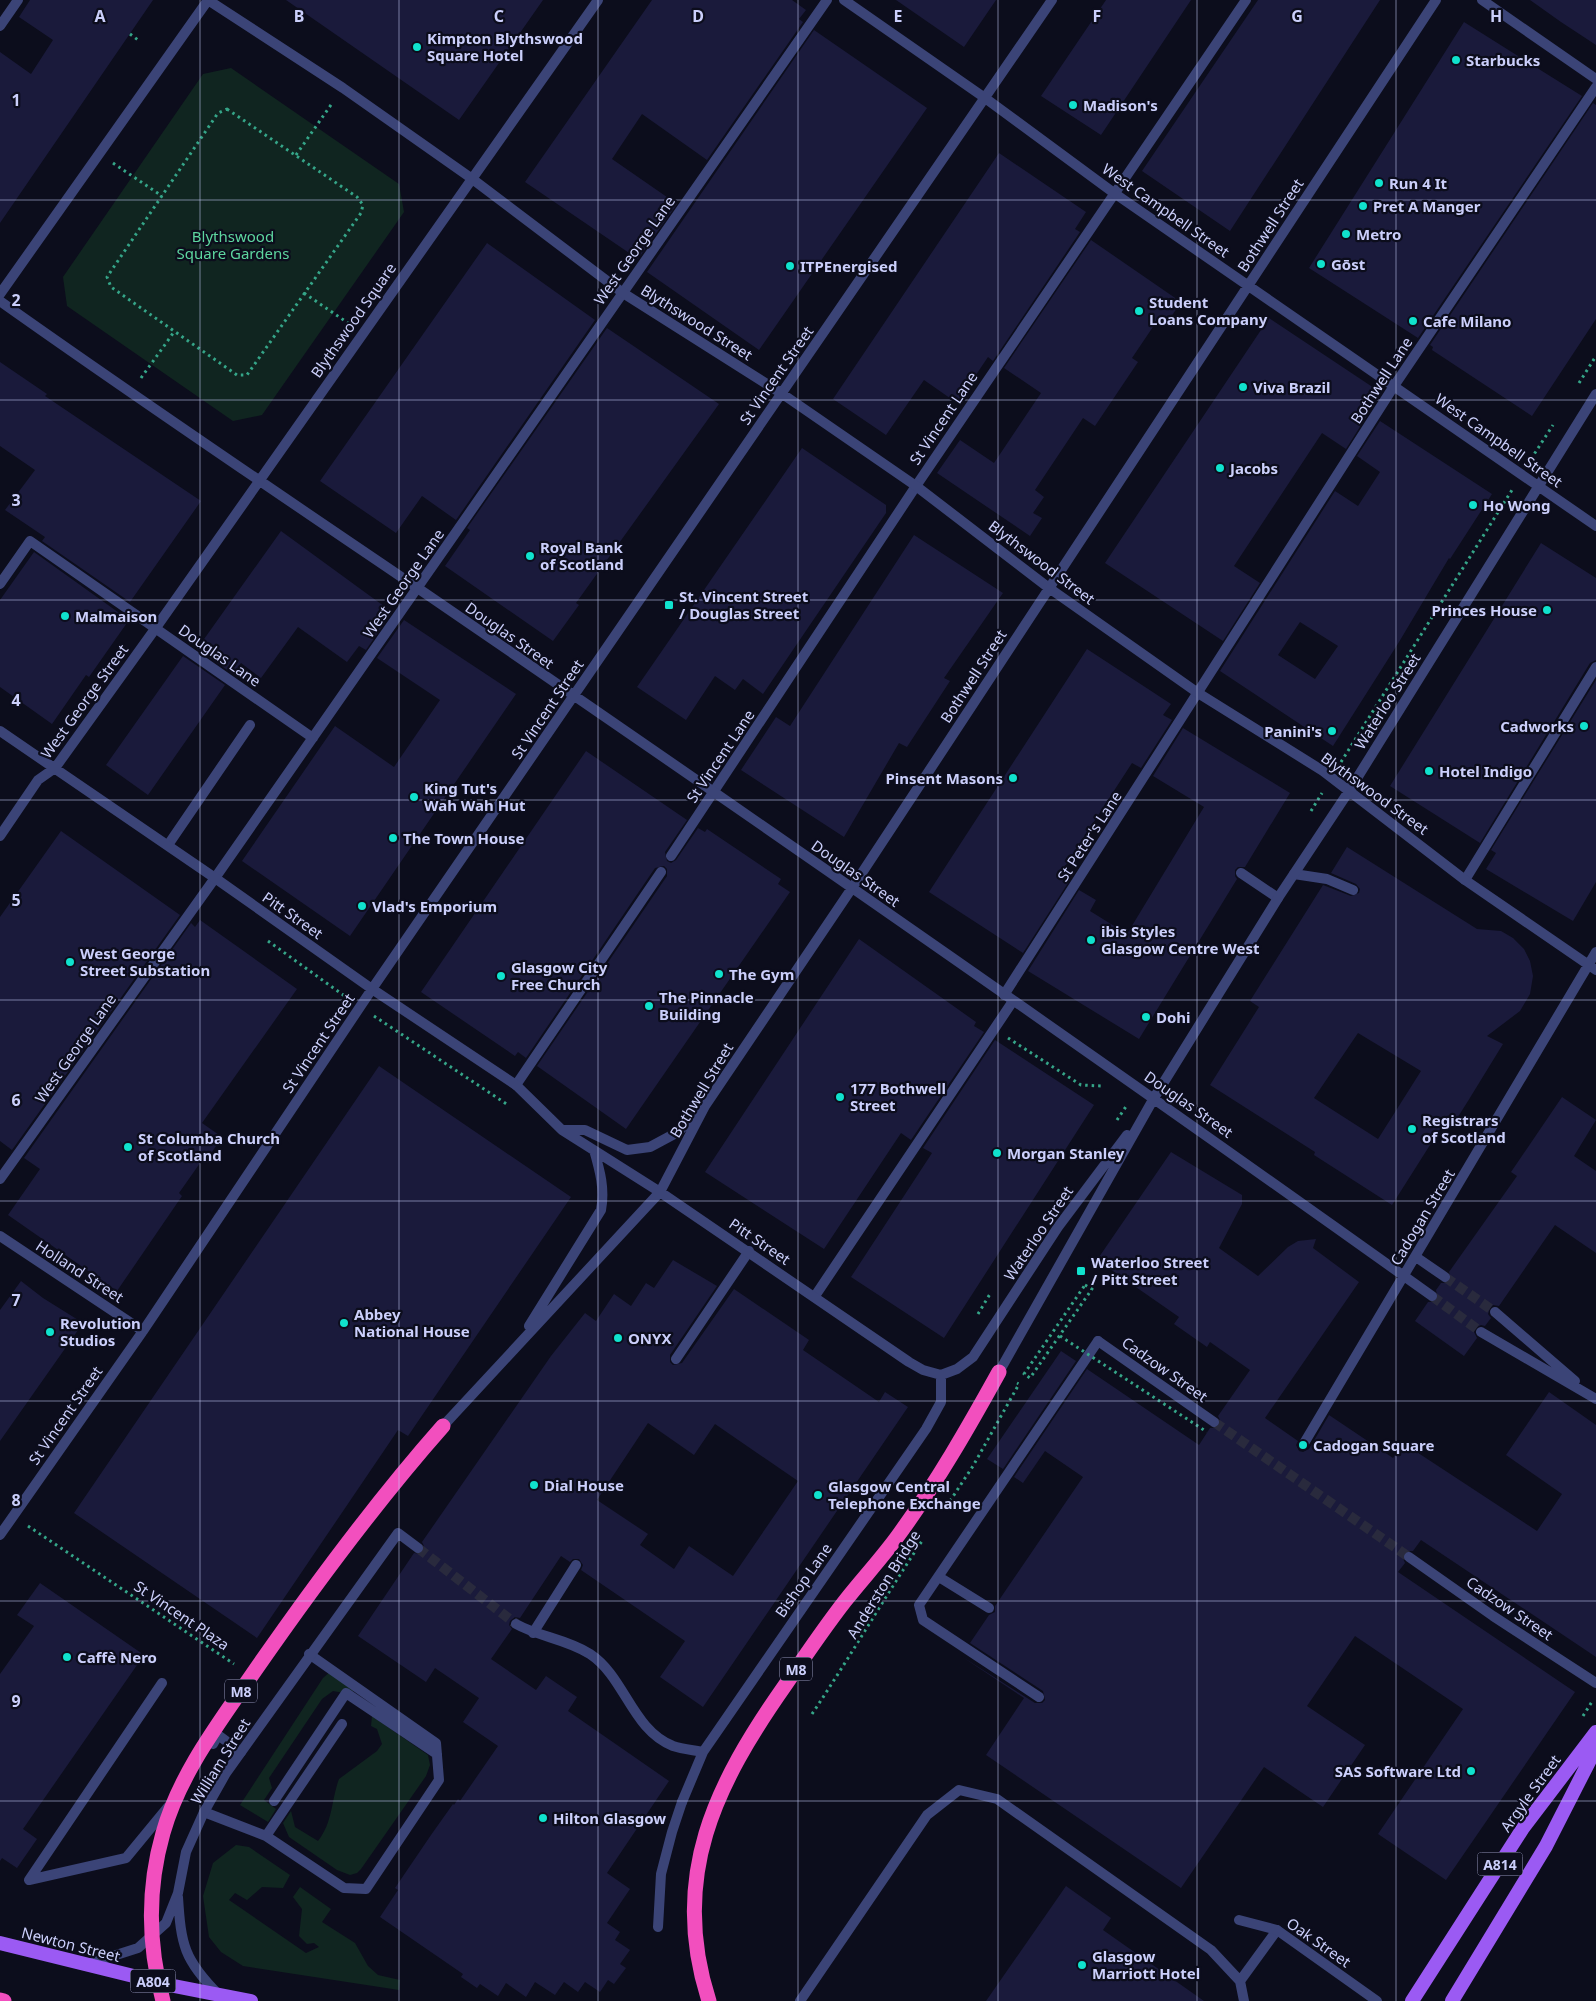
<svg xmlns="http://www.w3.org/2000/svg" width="1596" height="2001" viewBox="0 0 1596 2001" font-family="'Noto Sans',sans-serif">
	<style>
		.green { fill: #102520 }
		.building { fill: #1a1a3b; fill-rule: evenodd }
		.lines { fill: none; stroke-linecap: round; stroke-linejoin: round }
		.minor-tunnel { stroke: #292a3d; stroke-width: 10; stroke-dasharray: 10 5; stroke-linecap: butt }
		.path { stroke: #35a588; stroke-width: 3; stroke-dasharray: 2.5 4; stroke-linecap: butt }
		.service { stroke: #3b4477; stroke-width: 10 }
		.minor { stroke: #3b4477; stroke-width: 10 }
		.primary { stroke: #9b5af3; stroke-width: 14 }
		.motorway { stroke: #f24fbe; stroke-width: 15 }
		.path-bridge { stroke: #35a588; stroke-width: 3; stroke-dasharray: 2.5 4; stroke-linecap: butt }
		.motorway-bridge { stroke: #f24fbe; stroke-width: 15 }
		.grid { fill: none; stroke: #cbcffb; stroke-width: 1; stroke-opacity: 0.55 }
		.poi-dot { fill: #10e2cd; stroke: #0c0d1c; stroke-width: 2 }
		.labels { text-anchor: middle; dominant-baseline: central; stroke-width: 4.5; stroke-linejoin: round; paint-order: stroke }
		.shield { fill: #0c0d1c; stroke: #9295b8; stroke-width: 1 }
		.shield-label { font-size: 14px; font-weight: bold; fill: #cbcffb }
		.poi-label { font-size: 15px; font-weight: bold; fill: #cbcffb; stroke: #0c0d1c; text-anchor: start }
		.street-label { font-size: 15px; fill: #cbcffb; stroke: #0c0d1c }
		.park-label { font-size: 15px; fill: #5dd59f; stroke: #0c0d1c }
		.grid-label { font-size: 16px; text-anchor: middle; font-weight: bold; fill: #cbcffb; stroke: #0c0d1c; stroke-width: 4.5; stroke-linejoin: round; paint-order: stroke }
	</style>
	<rect width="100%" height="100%" fill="#0c0d1c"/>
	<path class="green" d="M231 68 399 184 404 212 262 415 233 421 67 306 63 277 203 74Z
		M331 1671 355 1691 344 1693 333 1691 322 1699 269 1778 272 1788 264 1800 276 1809 268 1822 240 1805 323 1678Z
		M372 1716 428 1755 430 1765 426 1776 361 1869 357 1873 350 1875 337 1870 289 1837 283 1823 291 1811 295 1827 318 1841C333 1822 331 1801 339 1779L377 1751 382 1744 377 1729 371 1726Z
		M236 1845 249 1847 290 1875 283 1888 262 1887 247 1900 235 1893 229 1900 306 1953 319 1947 314 1943 307 1944 299 1936 302 1909 293 1897 300 1887 331 1909 322 1922 355 1943 368 1966 378 1975 400 1980 399 1990 243 1966 221 1952 209 1937 203 1896 213 1863Z"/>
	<path class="building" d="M30 0H153L0 223V52L31 74 53 40 19 17Z
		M286 0H543L459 120Z
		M652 0H792L806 10 799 19 803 22 707 160 642 114 612 159 677 204 638 259 525 182Z
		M896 0H996L964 47Z
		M1106 0H1191L1101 135 1041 96Z
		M1258 0H1380L1230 231 1142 171Z
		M1530 0H1596V45L1561 22Z
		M1464 22 1582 96 1418 338 1309 268Z
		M814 30 927 108 759 350 647 272Z
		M1593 103 1596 105V319L1532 416 1432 350 1433 347 1430 345Z
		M999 153 1086 212 1075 229 1080 232 993 361 988 357 957 403 924 380 886 435 833 399Z
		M1091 240 1181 302 1169 320 1161 315 1132 358 1138 362 1095 426 1083 418 1035 490 1044 497 1033 513 1042 518 1030 536 937 473 960 440 994 463 1041 393 1004 368Z
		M487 243 595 320 456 520 422 496 396 533 320 481Z
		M1269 318 1377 390 1363 411 1368 414 1346 449 1322 433 1234 566 1260 583 1223 641 1105 563Z
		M607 328 719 404 576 603 579 605 553 641 445 566 470 530 467 528Z
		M0 362 47 394 45 396 201 501 130 602 42 541 45 537 5 510 35 470 0 446Z
		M1380 421 1492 494 1450 559 1449 558 1399 642 1333 746 1220 671 1335 491 1358 506 1380 472 1357 456ZM1300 622 1338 646 1315 679 1278 655Z
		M802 448 886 505V513L763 694 743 679 735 690 715 676 686 720 637 687Z
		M281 531 392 612 366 650 359 646 347 662 298 627 261 678 241 663 233 674 197 649Z
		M914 535 1003 593 944 678 950 681 907 747 899 743 844 837 741 770 776 717 790 726Z
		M1541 543 1596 578V660L1590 663 1480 843 1390 786Z
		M34 552 129 620 89 677 86 675 52 724 0 687V600Z
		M404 620 516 694 350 936 242 861 335 726 394 767 440 700 377 658Z
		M1087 649 1171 704 1163 715 1172 720 1141 768 1132 763 1058 877 1068 883 1023 953 929 892Z
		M183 656 225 685 148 795 106 765Z
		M1596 680V882L1573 921 1486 869 1496 853 1491 850Z
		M1183 728 1290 793 1245 867H1238L1235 870V876L1237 879 1139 1039 1028 971 1079 890 1096 900 1090 911 1127 934 1204 807 1153 776Z
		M586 751 687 820 665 852 667 861 671 863 676 860 698 828 705 832 707 829 781 879 778 884 790 892 626 1129 537 1066 667 876V869L664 866 655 868 526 1058 518 1052 515 1056 421 992Z
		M61 831 180 915 12 1150 0 1141V917Z
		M1347 847 1477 929 1501 931 1513 938 1524 949 1530 961 1533 976 1530 994 1520 1011 1487 1036 1503 1044 1468 1101 1456 1120 1449 1115 1392 1205 1314 1155 1315 1152 1210 1085 1259 1007 1250 1001 1323 885 1351 896 1359 893 1360 889 1356 884 1331 873ZM1358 1033 1421 1071 1378 1139 1314 1098Z
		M200 920 297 989 202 1123 222 1137 208 1158 205 1156 179 1193 182 1196 117 1291 8 1215 40 1169 24 1158 191 923 195 927Z
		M859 939 976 1022 974 1026 984 1032 911 1140 901 1133 824 1249 705 1172Z
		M995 1040 1094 1105 944 1338 851 1277 932 1153 923 1148Z
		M379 1066 571 1197 408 1436 398 1430 257 1638 74 1513Z
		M1562 1097 1596 1120 1574 1156 1596 1171V1253L1555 1225 1499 1306 1493 1305 1490 1308 1488 1314 1491 1318 1485 1326 1481 1325 1475 1328 1474 1332 1477 1338 1464 1356 1415 1321 1428 1302H1434L1438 1300 1436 1290 1441 1283H1447L1451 1280 1449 1272 1517 1176 1511 1172Z
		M1171 1152 1242 1195V1204L1219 1248 1258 1276 1288 1247 1298 1241 1316 1239 1313 1248 1359 1282 1265 1418 1298 1441 1296 1445 1299 1451 1303 1452 1309 1449 1329 1415 1393 1458 1403 1443 1537 1531 1562 1494 1506 1455 1549 1392 1596 1425V1657L1421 1540 1413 1551H1407L1402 1556 1405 1563 1398 1572 1575 1692 1446 1880 1378 1834 1463 1709 1355 1636 1307 1706 1365 1745 1323 1807 1264 1767 1181 1888 986 1755 1024 1698 961 1656 1035 1703H1042L1045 1700 1043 1691 970 1643 989 1615 995 1612V1606L1083 1477 1045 1451 1023 1483 1014 1477 1087 1369 1199 1445 1210 1428H1216L1220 1426V1420L1218 1416 1250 1370 1210 1342 1207 1347 1174 1324 1179 1317 1097 1260Z
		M673 1260 717 1286 670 1355V1362L673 1365 682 1363 734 1289 809 1340 803 1350 879 1402 885 1392 908 1407 703 1707 660 1677 685 1641 581 1570 583 1565 579 1559H573L570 1562 561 1556 520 1618 515 1617 510 1621 509 1625 512 1629 491 1659 536 1690 546 1676 577 1697 568 1711 669 1781 607 1873 630 1889 607 1923 620 1932 615 1940 630 1950 620 1964 626 1968 614 1984 608 1980 600 1992 585 1982 578 1992 564 1982 555 1995 535 1982 526 1997 506 1983 498 1996 480 1984 477 1988 461 1977 463 1974 380 1917 398 1890 395 1888 431 1835 453 1804 454 1805 458 1799 460 1801 498 1746 463 1722 479 1698 435 1668 426 1682 358 1636 414 1553 420 1554 424 1552V1546L422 1542 551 1356 585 1313 596 1321 614 1294 631 1306 646 1283 654 1288ZM648 1423 694 1455 715 1424 798 1481 733 1576 689 1546 674 1569 640 1545 648 1534 597 1500Z
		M21 1281 43 1298 83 1323 0 1441V1310Z
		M1061 1351 1076 1361 1003 1469 987 1459Z
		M40 1583 144 1655 23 1829 37 1839 17 1868 2 1858 0 1861V1674L34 1626 17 1615Z
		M1066 1886 1111 1918 1103 1930 1204 2001H986Z"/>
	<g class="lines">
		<path class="minor-tunnel" d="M1445 1277 1495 1312
			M1432 1296 1481 1332
			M1214 1422 1409 1557
			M418 1548 516 1624"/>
		<path class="path" d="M130 34 138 40
			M227 109 357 197 363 205 361 213 247 375H237L111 287 107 277 218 113Z
			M296 155 333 102
			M113 163 162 196
			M304 293 348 323
			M141 378 174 332
			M1579 383 1596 356
			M1531 459 1553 425
			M1341 762 1512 490
			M1311 811 1322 793
			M268 941 346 997
			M374 1016 508 1105
			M1008 1038 1081 1085 1102 1086
			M1117 1120 1127 1105
			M1085 1285 1092 1289 1030 1378 1024 1374Z
			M978 1314 990 1294
			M950 1501 973 1466 1019 1384 1017 1383
			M28 1526 234 1664
			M812 1714C850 1657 884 1598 922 1541
			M1583 1716 1593 1700"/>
		<path class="service" d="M0 26 18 0
			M0 584 30 541 313 738
			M168 845 250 725
			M671 856 916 486 1246 0
			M1241 873 1278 898
			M1294 874 1327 879 1353 890
			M1465 880 1596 667
			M1004 995 1394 386 1596 87
			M516 1085 661 872
			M0 1179 215 878 827 0
			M815 1296 1013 1001
			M676 1359 749 1251
			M939 1577 989 1608
			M533 1633 576 1565
			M162 1683 29 1880 126 1858 168 1807
			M1039 1697 923 1620 919 1605 1098 1341
			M213 1744 218 1735 241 1752
			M274 1801 346 1693 437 1754
			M204 1812 266 1836 344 1888 366 1889 439 1780 436 1743 309 1654
			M266 1836 342 1724
			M658 1927 661 1874 672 1832 682 1802
			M1240 1981 1277 1930
			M800 2001 927 1815 959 1790 997 1799 1211 1950 1240 1981 1244 2001"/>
		<path class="minor" d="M208 0 343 88 471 178 623 293 781 393 916 486 1049 588 1198 693 1323 771 1465 880 1596 970
			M844 0 985 98 1114 193 1596 526
			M1482 0 1596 79
			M0 294 208 0
			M0 301C138 399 279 494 419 589 759 822 1097 1057 1432 1296
			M0 731 215 878 372 989 516 1085 562 1130 660 1192 909 1362 923 1370 941 1375
			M0 836 38 780 55 768 155 629 598 0
			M563 1130H585L627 1150 650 1147 678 1132 699 1112
			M0 1236 143 1331
			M1416 1257 1445 1277
			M1495 1312 1575 1381
			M529 1326 601 1210C605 1189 600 1171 594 1150
			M1481 1332 1596 1399
			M1098 1341 1214 1422
			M999 1372 1154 1098 1278 898 1349 791 1596 394
			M941 1375 957 1369 973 1357 1058 1227 1127 1135
			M443 1426 660 1192 705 1106 852 888 1436 0
			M1303 1445 1596 952
			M0 1535 143 1331 372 989 1052 0
			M1409 1557 1493 1616 1596 1683
			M516 1624C539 1637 567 1639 590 1654 625 1677 632 1730 673 1746 682 1749 693 1750 703 1752
			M682 1802 703 1752 926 1429 941 1402V1375
			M178 1897C181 1945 184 1960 219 1995
			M1239 1920 1277 1930 1377 2001
			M88 1964 138 1948 166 1923 178 1893 186 1852 204 1812 226 1773 398 1533 418 1548"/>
		<path class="primary" d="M0 1943 174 1986 251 2001
			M1412 2001 1523 1828 1596 1732
			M1452 2001 1546 1846 1596 1748"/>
		<path class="motorway" d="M0 2000 4 2001
			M709 2001C669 1877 715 1785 786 1684 805 1656 824 1628 845 1601 863 1578 883 1557 900 1533 937 1482 968 1428 999 1372"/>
		<path class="path-bridge" d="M1060 1336 1207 1432"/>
		<path class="motorway-bridge" d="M163 2001C148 1945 147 1889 163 1833 180 1773 219 1723 254 1672 313 1587 374 1504 443 1426"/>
	</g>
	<path class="grid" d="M200 0V2001M399 0V2001M598 0V2001M798 0V2001M998 0V2001M1197 0V2001M1396 0V2001M0 200H1596M0 400H1596M0 600H1596M0 800H1596M0 1000H1596M0 1201H1596M0 1401H1596M0 1601H1596M0 1801H1596"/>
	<g class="poi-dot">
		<circle cx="417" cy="47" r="5"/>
		<circle cx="1456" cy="60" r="5"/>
		<circle cx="1073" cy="105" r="5"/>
		<circle cx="1379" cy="183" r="5"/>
		<circle cx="1363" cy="206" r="5"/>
		<circle cx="1346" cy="234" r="5"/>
		<circle cx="1321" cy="264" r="5"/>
		<circle cx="790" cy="266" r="5"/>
		<circle cx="1139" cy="311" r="5"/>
		<circle cx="1413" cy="321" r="5"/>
		<circle cx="1243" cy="387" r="5"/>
		<circle cx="1220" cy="468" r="5"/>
		<circle cx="1473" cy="505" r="5"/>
		<circle cx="530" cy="556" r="5"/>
		<rect x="664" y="600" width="10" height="10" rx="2.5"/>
		<circle cx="1547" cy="610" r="5"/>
		<circle cx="65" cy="616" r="5"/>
		<circle cx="1584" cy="726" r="5"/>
		<circle cx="1332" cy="731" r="5"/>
		<circle cx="1429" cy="771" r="5"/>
		<circle cx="1013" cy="778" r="5"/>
		<circle cx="414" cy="797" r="5"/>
		<circle cx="393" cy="838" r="5"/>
		<circle cx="362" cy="906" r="5"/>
		<circle cx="1091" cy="940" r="5"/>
		<circle cx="70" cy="962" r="5"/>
		<circle cx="719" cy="974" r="5"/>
		<circle cx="501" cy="976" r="5"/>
		<circle cx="649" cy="1006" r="5"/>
		<circle cx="1146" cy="1017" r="5"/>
		<circle cx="840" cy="1097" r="5"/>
		<circle cx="1412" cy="1129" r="5"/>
		<circle cx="128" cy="1147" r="5"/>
		<circle cx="997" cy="1153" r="5"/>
		<rect x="1076" y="1266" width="10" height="10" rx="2.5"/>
		<circle cx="344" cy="1323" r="5"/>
		<circle cx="50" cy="1332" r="5"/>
		<circle cx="618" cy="1338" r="5"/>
		<circle cx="1303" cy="1445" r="5"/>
		<circle cx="534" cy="1485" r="5"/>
		<circle cx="818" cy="1495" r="5"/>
		<circle cx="67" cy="1657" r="5"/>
		<circle cx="1471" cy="1771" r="5"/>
		<circle cx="543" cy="1818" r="5"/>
		<circle cx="1082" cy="1965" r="5"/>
	</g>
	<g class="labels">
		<g class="shield">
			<rect x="780" y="1657.5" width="32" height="23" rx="4"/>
			<rect x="225" y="1679.5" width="32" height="23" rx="4"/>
			<rect x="1477.5" y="1852.5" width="45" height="23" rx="4"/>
			<rect x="130.5" y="1969.5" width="45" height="23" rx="4"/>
		</g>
		<g class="shield-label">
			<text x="796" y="1669">M8</text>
			<text x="241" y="1691">M8</text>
			<text x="1500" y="1864">A814</text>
			<text x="153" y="1981">A804</text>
		</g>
		<g class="poi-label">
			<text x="427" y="38">Kimpton Blythswood<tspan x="427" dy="17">Square Hotel</tspan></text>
			<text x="1466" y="60">Starbucks</text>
			<text x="1083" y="105">Madison's</text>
			<text x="1389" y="183">Run 4 It</text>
			<text x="1373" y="206">Pret A Manger</text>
			<text x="1356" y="234">Metro</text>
			<text x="1331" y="264">Gōst</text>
			<text x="800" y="266">ITPEnergised</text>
			<text x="1149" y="302">Student<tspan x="1149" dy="17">Loans Company</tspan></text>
			<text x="1423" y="321">Cafe Milano</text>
			<text x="1253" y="387">Viva Brazil</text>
			<text x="1230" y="468">Jacobs</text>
			<text x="1483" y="505">Ho Wong</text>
			<text x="540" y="547">Royal Bank<tspan x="540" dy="17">of Scotland</tspan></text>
			<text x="679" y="596">St. Vincent Street<tspan x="679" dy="17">/ Douglas Street</tspan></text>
			<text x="1537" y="610" text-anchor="end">Princes House</text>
			<text x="75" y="616">Malmaison</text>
			<text x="1574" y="726" text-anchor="end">Cadworks</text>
			<text x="1322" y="731" text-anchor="end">Panini's</text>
			<text x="1439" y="771">Hotel Indigo</text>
			<text x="1003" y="778" text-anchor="end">Pinsent Masons</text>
			<text x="424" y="788">King Tut's<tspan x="424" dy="17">Wah Wah Hut</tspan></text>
			<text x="403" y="838">The Town House</text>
			<text x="372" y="906">Vlad's Emporium</text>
			<text x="1101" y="931">ibis Styles<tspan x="1101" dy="17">Glasgow Centre West</tspan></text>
			<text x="80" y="953">West George<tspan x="80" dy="17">Street Substation</tspan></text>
			<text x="511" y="967">Glasgow City<tspan x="511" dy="17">Free Church</tspan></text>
			<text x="729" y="974">The Gym</text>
			<text x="659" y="997">The Pinnacle<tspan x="659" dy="17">Building</tspan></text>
			<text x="1156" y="1017">Dohi</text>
			<text x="850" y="1088">177 Bothwell<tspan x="850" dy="17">Street</tspan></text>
			<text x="1422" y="1120">Registrars<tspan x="1422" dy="17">of Scotland</tspan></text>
			<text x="138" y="1138">St Columba Church<tspan x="138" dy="17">of Scotland</tspan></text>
			<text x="1007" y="1153">Morgan Stanley</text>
			<text x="1091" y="1262">Waterloo Street<tspan x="1091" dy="17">/ Pitt Street</tspan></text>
			<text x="354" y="1314">Abbey<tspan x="354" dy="17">National House</tspan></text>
			<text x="60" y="1323">Revolution<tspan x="60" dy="17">Studios</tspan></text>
			<text x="628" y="1338">ONYX</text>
			<text x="1313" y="1445">Cadogan Square</text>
			<text x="544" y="1485">Dial House</text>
			<text x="828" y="1486">Glasgow Central<tspan x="828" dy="17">Telephone Exchange</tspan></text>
			<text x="77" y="1657">Caffè Nero</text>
			<text x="1461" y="1771" text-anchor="end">SAS Software Ltd</text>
			<text x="553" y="1818">Hilton Glasgow</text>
			<text x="1092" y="1956">Glasgow<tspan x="1092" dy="17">Marriott Hotel</tspan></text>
		</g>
		<g class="street-label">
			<text transform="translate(1166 210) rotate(35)">West Campbell Street</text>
			<text transform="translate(1270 225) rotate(-57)">Bothwell Street</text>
			<text transform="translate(634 250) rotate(-55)">West George Lane</text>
			<text transform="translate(353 320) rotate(-55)">Blythswood Square</text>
			<text transform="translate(697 322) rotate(32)">Blythswood Street</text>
			<text transform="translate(776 375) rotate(-55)">St Vincent Street</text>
			<text transform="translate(1381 380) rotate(-57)">Bothwell Lane</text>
			<text transform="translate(943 418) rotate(-56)">St Vincent Lane</text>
			<text transform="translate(1499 440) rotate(35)">West Campbell Street</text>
			<text transform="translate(1042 562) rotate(37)">Blythswood Street</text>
			<text transform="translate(403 583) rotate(-55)">West George Lane</text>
			<text transform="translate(510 635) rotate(35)">Douglas Street</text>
			<text transform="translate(220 655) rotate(35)">Douglas Lane</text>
			<text transform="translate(973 676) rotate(-57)">Bothwell Street</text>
			<text transform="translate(84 701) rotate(-54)">West George Street</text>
			<text transform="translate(1387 701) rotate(-58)">Waterloo Street</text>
			<text transform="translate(547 709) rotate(-56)">St Vincent Street</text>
			<text transform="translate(720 756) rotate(-56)">St Vincent Lane</text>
			<text transform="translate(1375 793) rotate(36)">Blythswood Street</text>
			<text transform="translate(1089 836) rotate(-57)">St Peter's Lane</text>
			<text transform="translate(856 873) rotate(35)">Douglas Street</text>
			<text transform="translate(293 915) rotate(35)">Pitt Street</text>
			<text transform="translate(318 1043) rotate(-56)">St Vincent Street</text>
			<text transform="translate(75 1048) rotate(-55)">West George Lane</text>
			<text transform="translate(701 1090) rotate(-59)">Bothwell Street</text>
			<text transform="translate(1189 1104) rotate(35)">Douglas Street</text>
			<text transform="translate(1422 1217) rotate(-59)">Cadogan Street</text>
			<text transform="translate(1038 1233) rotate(-56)">Waterloo Street</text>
			<text transform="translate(760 1241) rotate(34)">Pitt Street</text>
			<text transform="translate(80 1271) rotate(33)">Holland Street</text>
			<text transform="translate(1165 1369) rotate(35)">Cadzow Street</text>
			<text transform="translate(65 1415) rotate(-55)">St Vincent Street</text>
			<text transform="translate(803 1580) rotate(-55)">Bishop Lane</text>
			<text transform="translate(883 1584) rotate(-58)">Anderston Bridge</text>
			<text transform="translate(1510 1608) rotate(34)">Cadzow Street</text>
			<text transform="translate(182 1615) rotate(34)">St Vincent Plaza</text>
			<text transform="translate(220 1761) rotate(-58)">William Street</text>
			<text transform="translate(1530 1793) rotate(-54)">Argyle Street</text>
			<text transform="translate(1319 1942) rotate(35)">Oak Street</text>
			<text transform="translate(71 1944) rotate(14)">Newton Street</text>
		</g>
		<g class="park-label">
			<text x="233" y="236">Blythswood<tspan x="233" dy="17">Square Gardens</tspan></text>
		</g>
	</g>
	<g class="grid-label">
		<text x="100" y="22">A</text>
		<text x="299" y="22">B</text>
		<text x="499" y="22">C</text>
		<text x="698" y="22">D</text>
		<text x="898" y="22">E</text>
		<text x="1097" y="22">F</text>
		<text x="1297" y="22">G</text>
		<text x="1496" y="22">H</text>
		<text x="16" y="106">1</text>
		<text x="16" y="306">2</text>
		<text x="16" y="506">3</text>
		<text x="16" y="706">4</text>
		<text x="16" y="906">5</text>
		<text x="16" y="1106">6</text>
		<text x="16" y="1306">7</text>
		<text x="16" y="1506">8</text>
		<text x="16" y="1707">9</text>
	</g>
</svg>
